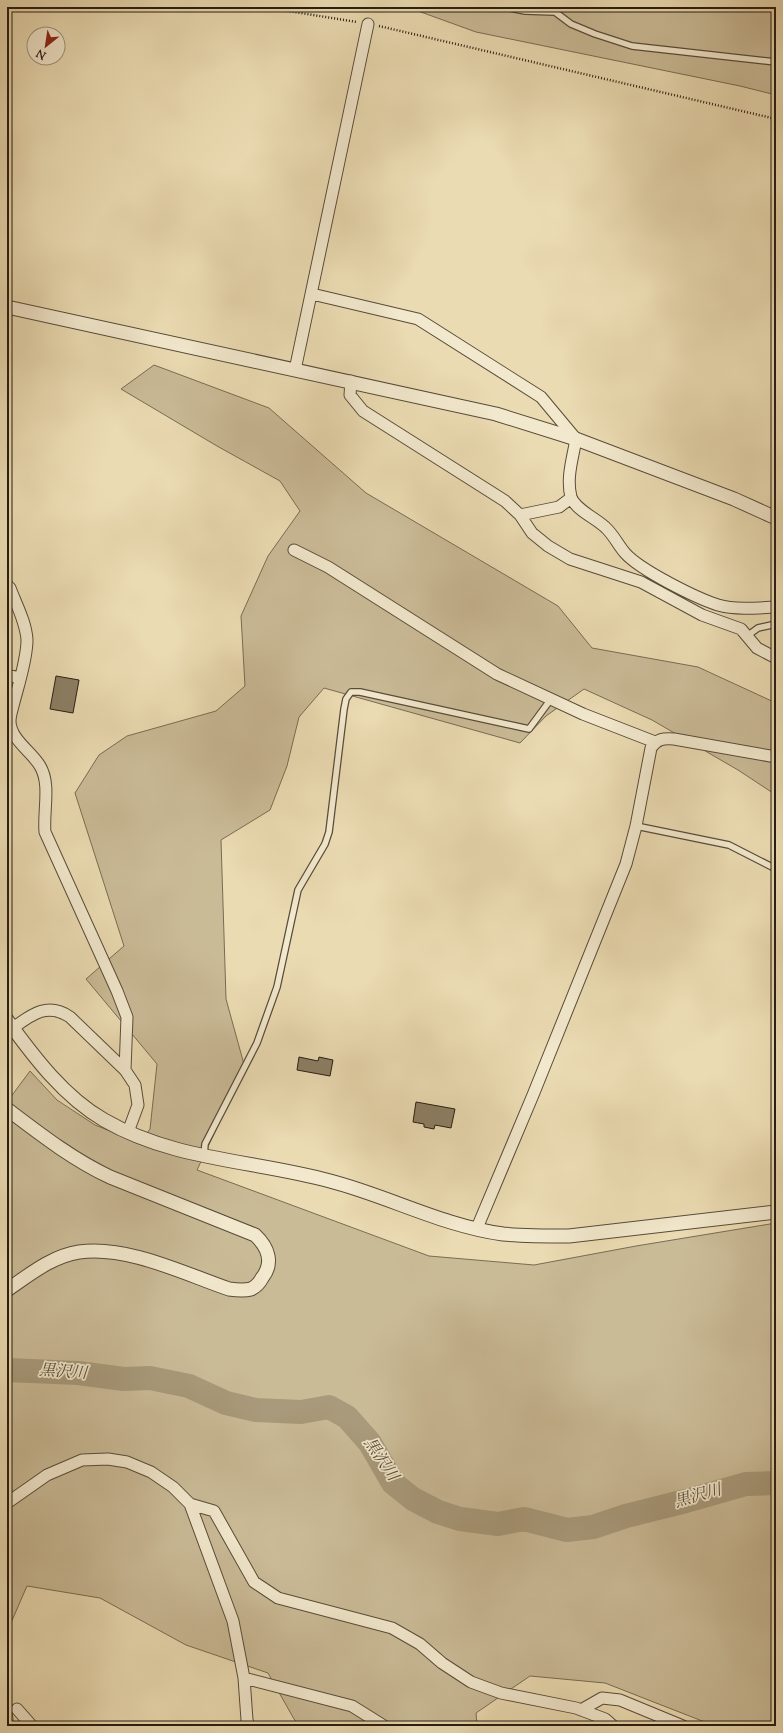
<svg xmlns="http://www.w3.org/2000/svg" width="783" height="1733" viewBox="0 0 783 1733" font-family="'Sorts Mill Goudy','Noto Serif JP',serif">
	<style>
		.green { fill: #cabb97; stroke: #786c54 }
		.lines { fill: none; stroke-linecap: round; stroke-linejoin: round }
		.river { stroke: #a89a7b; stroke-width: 24 }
		.building { fill: #8d7f65; stroke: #271c11 }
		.service-casing { stroke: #584c39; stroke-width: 8 }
		.minor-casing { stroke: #584c39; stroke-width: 13 }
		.tertiary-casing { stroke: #584c39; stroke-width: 15 }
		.path { stroke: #271c11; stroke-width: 2.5; stroke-dasharray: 1 2; stroke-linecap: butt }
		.service { stroke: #f2e8cd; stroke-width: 5.5 }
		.minor { stroke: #f2e8cd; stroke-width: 11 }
		.tertiary { stroke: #f2e8cd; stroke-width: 13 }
		.labels { text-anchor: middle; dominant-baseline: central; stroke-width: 3.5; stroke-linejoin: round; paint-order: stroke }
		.water-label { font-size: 16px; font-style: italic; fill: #5b4e3b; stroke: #f2e8cd }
	</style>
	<rect width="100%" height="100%" fill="#ebdbb2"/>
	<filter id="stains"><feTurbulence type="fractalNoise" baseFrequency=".005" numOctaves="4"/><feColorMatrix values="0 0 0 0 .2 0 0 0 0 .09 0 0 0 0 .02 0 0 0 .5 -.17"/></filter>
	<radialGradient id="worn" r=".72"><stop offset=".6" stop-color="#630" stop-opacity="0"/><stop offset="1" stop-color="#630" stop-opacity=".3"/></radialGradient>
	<path class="green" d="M407 7H776V95L740 86 476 32Z
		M154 365 269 408 366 493 558 606 592 648 698 667 776 703V795L738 770 652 720 584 689 546 716 520 743 324 688 299 717 287 766 270 810 221 840 226 999 245 1068 197 1170 429 1256 534 1265 636 1246 776 1223V1726H715L605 1683 530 1676 476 1713 477 1726H300L294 1719 268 1673 186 1645 100 1598 27 1586 7 1632V1102L30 1071 57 1100 95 1125 140 1143 150 1129 157 1064 86 979 124 946 75 793 99 755 127 736 216 711 245 686 241 616 268 556 300 511 280 481 217 446 121 389Z
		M7 1676 14 1726H7Z"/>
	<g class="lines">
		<path class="river" d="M7 1370 78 1373 124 1379 150 1378 189 1386 226 1403 256 1410 301 1412 329 1407 347 1417 370 1443 393 1483 413 1499 438 1512 460 1519 498 1524 524 1519 567 1530 593 1527 626 1516 686 1501 746 1484 776 1483"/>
	</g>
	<path class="building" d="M56 676 79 680 73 713 50 709Z
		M299 1057 318 1061 319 1057 333 1060 330 1076 297 1070Z
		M416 1102 455 1109 451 1128 435 1125 434 1129 424 1127V1124L413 1122Z"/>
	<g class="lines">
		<g class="service-casing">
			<path id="service" d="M504 7 525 11 555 12 571 24 595 34 632 46 776 62
				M747 636 758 628 776 624
				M636 826 729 845 776 869
				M204 1156 205 1144 257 1043 277 987 298 890 325 844 329 832 344 709 346 699 351 692H360L529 729 551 699"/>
		</g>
		<g class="minor-casing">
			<path id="minor" d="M312 294 418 319 541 397 576 439C573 457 566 478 571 497 575 510 598 519 607 529 614 536 619 546 625 553 640 570 696 598 718 605 736 610 758 608 776 607
				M295 370 368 24
				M351 381 350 395 363 411 505 501 520 515 532 533 548 546 570 559 641 582 702 615 741 629 757 648 776 658
				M520 515 559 507 571 498
				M294 550 328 567 497 674 583 714 655 742
				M7 585 10 588C16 604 26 622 27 640 27 660 18 686 13 706 12 710 10 716 10 721 10 739 32 752 40 766 51 784 43 811 45 832L117 991 127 1017 125 1070
				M7 675 20 678
				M13 1028C32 1014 48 1002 70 1017L125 1070 135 1085 138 1105 128 1132
				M477 1228 533 1095 626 864 636 826 651 748C657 739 663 738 674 739L776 757
				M7 1503 47 1475 82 1460 108 1459 127 1462 151 1472 173 1487 190 1504 214 1511 254 1582 278 1598 392 1628 420 1644 442 1663 471 1682 501 1693 576 1708 605 1719 613 1726
				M190 1504 233 1621 244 1678 247 1720 249 1726
				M244 1678 352 1706 384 1726
				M17 1709 32 1726
				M581 1710 602 1698 620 1700 683 1726"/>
		</g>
		<g class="tertiary-casing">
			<path id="tertiary" d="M7 307 496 414 576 439 734 499 776 518
				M7 1020C34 1057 64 1097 104 1120 175 1161 254 1160 330 1181 388 1196 443 1226 503 1234 525 1236 547 1236 569 1236L776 1212
				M7 1109C40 1134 72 1159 110 1177L255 1235C268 1247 274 1263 262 1278 260 1282 255 1287 251 1289 244 1291 236 1290 229 1289 185 1274 127 1245 79 1252 52 1256 29 1275 7 1290"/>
		</g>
		<path class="path" d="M263 7 357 22
			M379 26 776 119"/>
		<use href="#service" class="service"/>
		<use href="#minor" class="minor"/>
		<use href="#tertiary" class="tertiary"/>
	</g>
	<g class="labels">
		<g class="water-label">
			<text transform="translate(63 1373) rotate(4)">黒沢川</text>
			<text transform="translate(380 1460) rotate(56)">黒沢川</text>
			<text transform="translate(698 1497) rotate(-16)">黒沢川</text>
		</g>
	</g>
	<rect width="783" height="1733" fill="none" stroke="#ebdbb2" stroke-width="24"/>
	<rect x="8" y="8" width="767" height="1717" fill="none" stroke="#271c11" stroke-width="2"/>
	<rect x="12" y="12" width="759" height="1709" fill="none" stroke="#271c11"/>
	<g transform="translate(46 46) rotate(210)"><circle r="19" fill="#f2e8cd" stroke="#a19682"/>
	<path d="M0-3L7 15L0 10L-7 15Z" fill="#8f2418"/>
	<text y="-6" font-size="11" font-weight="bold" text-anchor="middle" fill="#271c11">N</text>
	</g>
	<rect width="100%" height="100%" filter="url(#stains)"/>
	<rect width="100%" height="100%" fill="url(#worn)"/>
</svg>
